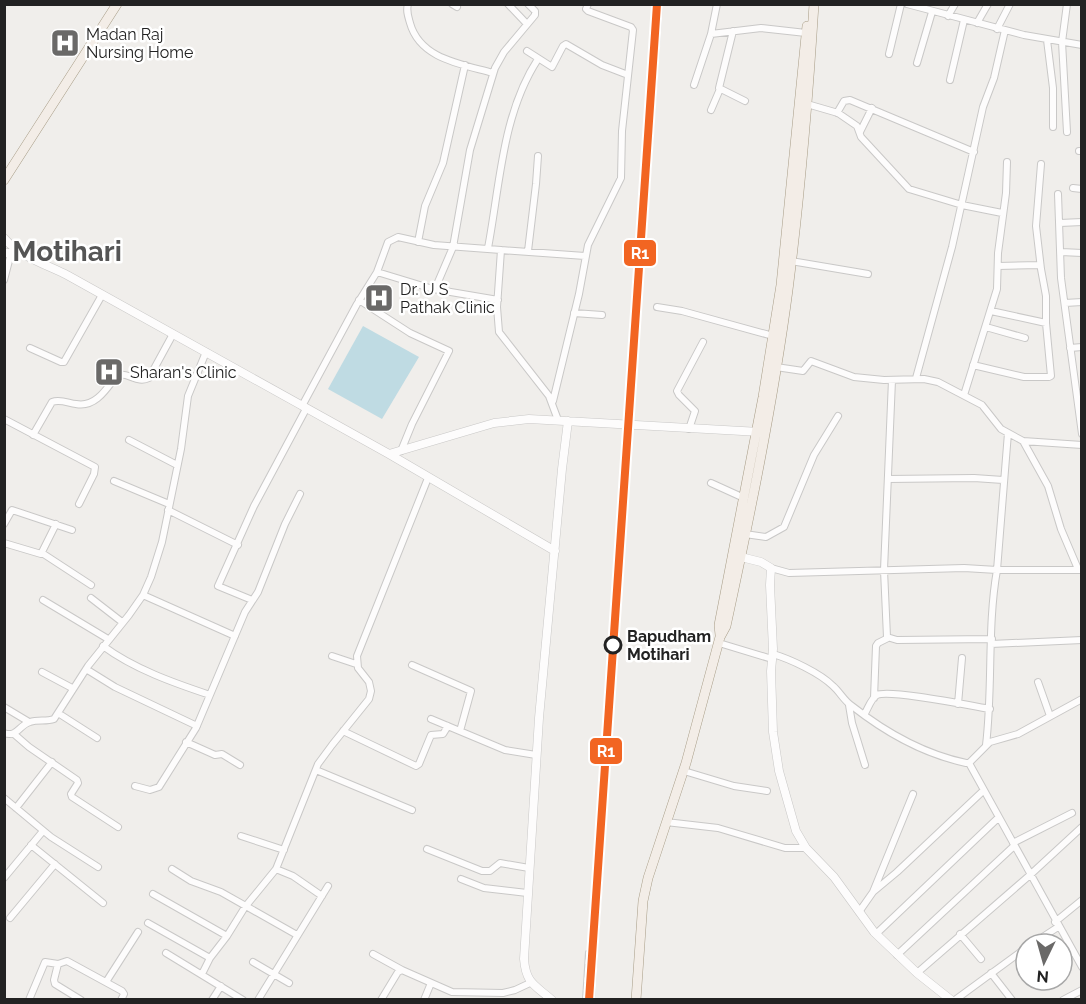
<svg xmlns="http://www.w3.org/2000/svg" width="1086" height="1004" viewBox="0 0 1086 1004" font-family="Raleway,sans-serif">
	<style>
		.water { fill: #bfdbe3 }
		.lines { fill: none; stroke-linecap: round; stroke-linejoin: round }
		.minor-casing { stroke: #c9c8c7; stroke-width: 8 }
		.tertiary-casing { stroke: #c9c8c7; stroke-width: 9 }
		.primary-casing { stroke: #a79c86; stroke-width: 10 }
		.minor { stroke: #fdfcfc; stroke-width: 6 }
		.tertiary { stroke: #fdfcfc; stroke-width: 8 }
		.primary { stroke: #f3ede7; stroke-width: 9 }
		.rail-casing { stroke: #ccc; stroke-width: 4 }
		.rail { stroke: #fff; stroke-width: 1.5; stroke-dasharray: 4.5; stroke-linecap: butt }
		.rail-1-casing { stroke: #fff; stroke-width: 12 }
		.rail-1 { stroke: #f26522; stroke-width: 8 }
		.stop-dot { fill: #fff; stroke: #222; stroke-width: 3 }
		.labels { text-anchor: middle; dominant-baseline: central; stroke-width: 5; stroke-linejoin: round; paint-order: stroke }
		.poi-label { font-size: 16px; fill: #222; stroke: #fff; text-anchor: start }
		.stop-label { font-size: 16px; font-weight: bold; fill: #222; stroke: #fff; text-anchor: start }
		.town-label { font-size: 28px; font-weight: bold; fill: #555; stroke: #fff }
		.line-badge { stroke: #fff; stroke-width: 2 }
		.badge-label { font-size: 16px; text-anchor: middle; font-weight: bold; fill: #fff }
	</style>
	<rect width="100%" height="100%" fill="#f0eeeb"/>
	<path class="water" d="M363 326 419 357 382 419 328 389Z"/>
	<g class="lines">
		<g class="minor-casing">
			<path id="minor" d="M408 4C406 11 408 16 410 23 420 59 461 64 493 73
				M452 4 457 7
				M508 4 527 24
				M907 4 1024 35 1082 45
				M948 16 955 4
				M977 23 988 4
				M997 29 1010 4
				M733 31 719 88 745 101
				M711 34 761 28 806 33
				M1047 40 1053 88V127
				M527 51 552 67 563 46 566 44 602 65 628 75
				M889 54 901 4
				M917 63 932 12
				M950 80 964 20
				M694 85 711 34 717 4
				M807 104 838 113 857 126 861 137 909 189 962 205 1002 213
				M711 110 720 89
				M837 113 844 101 850 100 974 152
				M860 132 872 108
				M1067 132 1062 42 1067 4
				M1079 151H1082
				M1073 188 1082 189
				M1058 194 1061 278 1082 434
				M1060 223 1082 222
				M418 242 425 206 443 163 465 65
				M488 248C500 185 502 114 538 59
				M501 250 585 256
				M528 251 536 184 538 156
				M1061 252 1082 253
				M791 261 868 274
				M998 266 1040 265
				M377 272 433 289 498 300
				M4 280 11 253
				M435 289 453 247 470 150 495 68 504 52 535 15V11L528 4
				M359 300 410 333 449 351 412 424 401 451
				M1065 303 1082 302
				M657 307 682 311 773 336
				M991 311 1046 323
				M574 313 602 315
				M986 327 1025 338
				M30 348 61 362H64L102 295
				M1070 348 1082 347
				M973 365 1024 377H1049L1051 376 1046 323V296L1041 269 1036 226 1041 164
				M776 367 803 371 811 361 854 377 884 380 924 379 938 382 982 405 1001 429 1023 441 1082 445
				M916 378 952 247 983 107 994 78 1005 30
				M892 380 884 570 887 637 897 640 992 639
				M964 395 997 289 998 253 1006 193 1007 162
				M553 401 579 294 588 245 621 178 622 131 633 30 631 27 588 11 586 9 588 4
				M302 406 357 304 377 272 388 242 398 237 434 245 501 250 497 307 499 332 549 396 558 420
				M4 419 95 467 94 474 79 504
				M689 429 695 411 679 395 677 391 703 342
				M1008 433 997 570H1082
				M33 435 52 402C60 399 68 403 76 404 96 408 107 388 117 375 129 372 137 384 149 378L173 334
				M129 440 177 465
				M1023 441 1048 486 1061 529 1078 569
				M888 479 974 478 1003 480
				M114 481 169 504
				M711 483 744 498
				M168 510 238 545
				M4 524 12 510 72 530
				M745 534 766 537 784 527 814 455 838 416
				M4 543 41 554 56 524
				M42 553 91 585
				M771 568 789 573 964 568 997 570C987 627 993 687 986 745
				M143 595 235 636
				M91 598 122 622
				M43 600 108 639
				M252 600 218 586 254 506 306 409
				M719 643 772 659
				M991 644 1082 640
				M103 646C134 669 174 683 210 695
				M773 654C790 659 820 673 833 686 840 692 844 701 852 706 885 732 924 754 966 763H969L990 742 1018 734 1082 699
				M332 656 356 664
				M412 665 471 691 460 731
				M86 669 115 687 197 726
				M42 672 72 688
				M1038 682 1050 716
				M874 698 876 646 878 643 888 638
				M958 704 962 658
				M849 705 852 723 865 765
				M4 707 29 722
				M58 713 97 738
				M864 715C868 709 871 698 877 695 889 689 972 706 990 709
				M431 719 505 750 536 755
				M343 731 416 766 419 764 431 735 443 734 448 726
				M4 733C17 738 19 725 30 722 38 719 46 722 54 719L88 666 129 615 143 595 151 577 162 542 181 449 188 396 206 352
				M14 734 29 747 77 780 78 783 71 794 72 797 118 827
				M186 742 215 755 222 754 240 765
				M969 763 1082 967
				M316 770 412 810
				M684 771 734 786 767 791
				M135 786 150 790 159 787 196 728 245 612 258 592 285 524 300 494
				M4 798 51 837 98 867
				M16 808 52 762
				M666 822 718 828 785 848H806
				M241 836 284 850
				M1013 843 1072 813
				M31 845 103 903
				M427 849 482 871H490L500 863 529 868
				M172 869 191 881 221 892 297 935
				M276 869 293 876 322 896
				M4 878 43 831
				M461 879 484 888 527 893
				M873 892 897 872 983 791
				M153 894 227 936
				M859 912 873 892 913 794
				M10 918 55 864
				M1055 922 1082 900
				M148 923 210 958
				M876 934 998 818
				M960 934 981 959
				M1032 944 1058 927
				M166 953 243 1000
				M373 954 402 970
				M897 955 1014 846
				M253 962 289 983
				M58 964 54 980 55 984 81 1000
				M917 973 1030 875 1082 827
				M991 973 1012 1000
				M202 974 210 958 227 936 245 907 276 869 318 764 332 745 369 699 371 691 369 682 358 668 357 656 428 478
				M106 982 138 932
				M29 1000 45 962 58 964 67 961 122 991 124 994 121 1000
				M212 1000 221 986
				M258 1000 328 886
				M381 1000 398 972 402 970 452 992 503 993 515 990 530 983
				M424 1000 431 983
				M955 1000 1026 948
				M1063 1000 1082 990"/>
		</g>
		<g class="tertiary-casing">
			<path id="tertiary" d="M4 238C19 256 47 265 67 275L389 454 494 423 529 419 760 432
				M4 253H22
				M389 454 555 551
				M741 557 761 562 771 568 770 585 773 649 771 671 773 732 779 771 796 831 806 848 834 877 874 932 917 973 951 1000
				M552 1000C535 985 526 984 524 959L539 718 562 469 568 421"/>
		</g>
		<g class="primary-casing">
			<path id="primary" d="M4 180 117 4
				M720 635 719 625 763 397 781 285 807 26
				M636 1000 643 901 648 878 686 763 720 637 726 626C750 515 773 403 788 290 800 195 808 100 814 4"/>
		</g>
		<use href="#minor" class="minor"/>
		<use href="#tertiary" class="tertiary"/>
		<use href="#primary" class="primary"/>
		<g class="rail-casing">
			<path id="rail" d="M584 1000 587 952
				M593 1000 622 550 661 4"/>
		</g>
		<use href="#rail" class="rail"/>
		<g class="rail-1-casing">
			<path id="rail-1" d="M589 1000 657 4"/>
		</g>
		<use href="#rail-1" class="rail-1"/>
	</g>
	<defs>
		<g id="hospital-square" transform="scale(1.5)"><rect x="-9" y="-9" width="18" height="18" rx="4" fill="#6a6968" stroke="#fff"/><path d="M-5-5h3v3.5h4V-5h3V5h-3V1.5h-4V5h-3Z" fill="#fff"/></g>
	</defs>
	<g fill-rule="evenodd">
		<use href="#hospital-square" x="65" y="43"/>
		<use href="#hospital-square" x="379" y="298"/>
		<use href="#hospital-square" x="109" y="372"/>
	</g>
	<circle class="stop-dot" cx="613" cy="645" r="8"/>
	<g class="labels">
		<g class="poi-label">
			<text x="86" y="34">Madan Raj<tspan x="86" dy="18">Nursing Home</tspan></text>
			<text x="400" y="289">Dr. U S<tspan x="400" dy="18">Pathak Clinic</tspan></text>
			<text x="130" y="372">Sharan's Clinic</text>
		</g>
		<g class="stop-label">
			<text x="627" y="636">Bapudham<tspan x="627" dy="18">Motihari</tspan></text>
		</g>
		<g class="town-label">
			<text x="67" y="251">Motihari</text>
		</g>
	</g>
	<g class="line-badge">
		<rect x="623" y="239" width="34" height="28" rx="6" fill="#f26522"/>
		<rect x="589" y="737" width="34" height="28" rx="6" fill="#f26522"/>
	</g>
	<g class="badge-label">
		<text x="640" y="259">R1</text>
		<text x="606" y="757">R1</text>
	</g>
	<rect width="1086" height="1004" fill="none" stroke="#222222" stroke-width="12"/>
	<g transform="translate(1044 962) rotate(185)"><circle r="28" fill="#ffffff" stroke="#a7a7a7" stroke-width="1.5"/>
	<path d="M0-4.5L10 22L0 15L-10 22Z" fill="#6a6968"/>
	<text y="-9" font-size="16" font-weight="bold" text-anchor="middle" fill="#222222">N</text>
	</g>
</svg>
